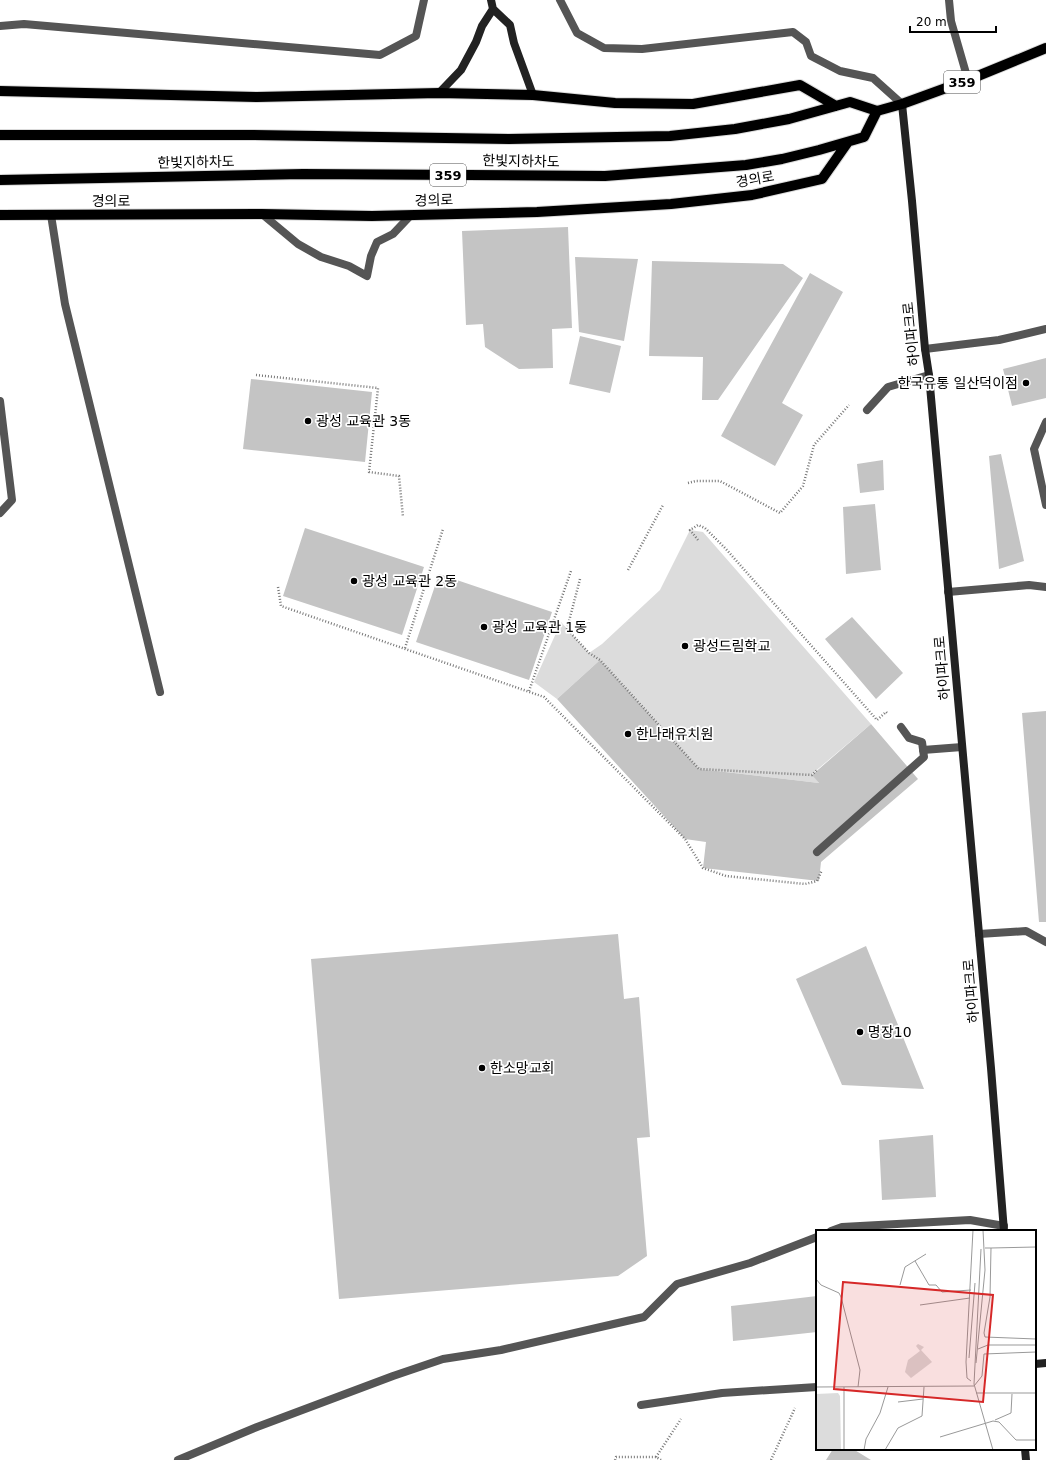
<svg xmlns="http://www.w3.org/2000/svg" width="1046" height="1460" viewBox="0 0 1046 1460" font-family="'DejaVu Sans','Noto Sans KR',sans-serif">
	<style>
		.green { fill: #dcdcdc }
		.building { fill: #c4c4c4 }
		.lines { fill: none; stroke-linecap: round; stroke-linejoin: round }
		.primary-casing { stroke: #dbdbdb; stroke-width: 12 }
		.path { stroke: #777; stroke-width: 2.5; stroke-dasharray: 1 2; stroke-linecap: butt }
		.lane { stroke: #555; stroke-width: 8 }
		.street { stroke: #555; stroke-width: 8 }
		.secondary { stroke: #222; stroke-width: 8 }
		.primary { stroke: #000; stroke-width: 10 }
		.poi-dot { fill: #000; stroke: #fff; stroke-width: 1.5 }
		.labels { text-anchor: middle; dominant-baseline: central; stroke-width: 3.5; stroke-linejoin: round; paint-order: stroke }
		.shield { fill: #fff; stroke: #4c4c4c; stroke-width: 1 }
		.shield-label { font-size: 13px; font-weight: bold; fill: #000 }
		.street-label { font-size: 14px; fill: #000; stroke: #fff }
		.poi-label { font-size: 14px; fill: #000; stroke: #fff; text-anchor: start }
		.inset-road { fill: none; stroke: #999; stroke-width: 1 }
		.view { fill: #d62828; fill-opacity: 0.15; stroke: #d62828; stroke-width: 2 }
		.inset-edge { fill: none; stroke: #000; stroke-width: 2 }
	</style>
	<rect width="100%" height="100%" fill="#fff"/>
	<path class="green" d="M690 530 703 532 871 724 812 774 819 783 699 769 600 660 557 699 534 682 561 622 589 653 602 644 660 590Z"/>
	<path class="building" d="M568 227 572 328 552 329 553 368 519 369 485 347 483 324 466 325 462 231Z
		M575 257 638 259 624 341 579 332Z
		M652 261 783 264 803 278 718 400H702L703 357 649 356Z
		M810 273 843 292 782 403 803 415 775 466 721 436Z
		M580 336 621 346 610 393 569 384Z
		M1046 358V398L1012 406 1003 369Z
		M251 379 372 392 365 462 243 449Z
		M1001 454 1024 561 999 569 989 456Z
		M883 460 884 490 860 493 857 464Z
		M875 504 881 570 846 574 843 507Z
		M305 528 424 567 402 635 283 596Z
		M439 574 552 612 529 680 416 642Z
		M852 617 903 673 876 699 825 639Z
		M600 660 699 769 819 783 812 775 871 724 918 779 821 862 819 881 703 868 706 842 685 839 557 699Z
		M1046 711V922H1039L1022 713Z
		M618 934 624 999 639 997 650 1137 637 1138 647 1256 618 1276 339 1299 311 959Z
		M866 946 924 1089 842 1085 796 979Z
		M933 1135 936 1197 882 1200 879 1140Z
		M817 1296V1332L733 1341 731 1306Z
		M833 1449H853L871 1460H826Z"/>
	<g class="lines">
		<g class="primary-casing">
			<path id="primary" d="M0 91 257 97 439 93 533 95 615 103 693 104 800 85 836 106
				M0 135H254L509 139 670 136 735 129 789 119 850 102 877 111 902 104 968 80 1046 48
				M0 180 303 174 605 176 746 165 782 159 819 150 864 137 877 111
				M0 215 262 214 372 216 537 212 671 204 752 195 822 179 848 142"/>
		</g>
		<path class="path" d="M256 375 378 388 369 472 399 476 403 517
			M688 483 696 481H720L780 513 803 486 814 445 849 405
			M698 540 690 530 698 525 705 528 726 549 877 720 886 712 888 714
			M628 570 663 505
			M580 579 567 629 589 653 600 660 699 769 812 775 817 770
			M278 587 281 606 544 697 685 839 703 868 726 876 805 884 817 881 822 870
			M405 648 443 529
			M529 691 571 571
			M656 1457 681 1419
			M615 1460 616 1457H656L661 1460
			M771 1460 795 1408"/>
		<path class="lane" d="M262 214 298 244 321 257 349 266 367 276 371 256 377 242 393 234 411 215
			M925 349 999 340 1046 329
			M1046 422 1034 449 1046 505
			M817 852 924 757 922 742 909 738 901 727
			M641 1405 722 1393 817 1387"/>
		<path class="street" d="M560 0 577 33 604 48 642 49 793 32 806 42 811 56 840 71 873 78 902 104
			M949 0 951 21 968 80
			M0 26 24 24 380 55 416 36 424 0
			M51 215 65 304 160 692
			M0 401 12 500 0 513
			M867 410 888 387 929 375
			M948 592 1029 585 1046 587
			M923 750 962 747
			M979 934 1026 931 1046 942
			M831 1231 842 1227 970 1220 1004 1226
			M178 1460 257 1427 393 1376 443 1359 501 1350 644 1317 677 1284 750 1263 817 1237"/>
		<path class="secondary" d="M493 9 510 25 514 43 533 95
			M439 93 461 70 476 42 482 26 493 9 491 0
			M902 104 912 201 925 349 929 375 991 1068 1004 1231
			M1035 1364 1046 1363
			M1025 1449 1026 1460"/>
		<use href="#primary" class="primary"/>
	</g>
	<g class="poi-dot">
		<circle cx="1026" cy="383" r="4"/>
		<circle cx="308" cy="421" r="4"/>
		<circle cx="354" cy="581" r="4"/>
		<circle cx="484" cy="627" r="4"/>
		<circle cx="685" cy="646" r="4"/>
		<circle cx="628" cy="734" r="4"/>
		<circle cx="860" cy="1032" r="4"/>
		<circle cx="482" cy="1068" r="4"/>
	</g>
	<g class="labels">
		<g class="shield">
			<rect x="944" y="71" width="36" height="22" rx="3"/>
			<rect x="430" y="164" width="36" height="22" rx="3"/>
		</g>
		<g class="shield-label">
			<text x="962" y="82">359</text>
			<text x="448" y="175">359</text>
		</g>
		<g class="street-label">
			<text transform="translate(521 161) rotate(1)">한빛지하차도</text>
			<text transform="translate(196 162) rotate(-1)">한빛지하차도</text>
			<text transform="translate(755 179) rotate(-10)">경의로</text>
			<text transform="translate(434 200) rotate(-2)">경의로</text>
			<text x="111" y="201">경의로</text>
			<text transform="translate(911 334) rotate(-96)">하이파크로</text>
			<text transform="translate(942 668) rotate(-95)">하이파크로</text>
			<text transform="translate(971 991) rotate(-95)">하이파크로</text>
		</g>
		<g class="poi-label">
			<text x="1018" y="383" text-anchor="end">한국유통 일산덕이점</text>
			<text x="316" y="421">광성 교육관 3동</text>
			<text x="362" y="581">광성 교육관 2동</text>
			<text x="492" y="627">광성 교육관 1동</text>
			<text x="693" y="646">광성드림학교</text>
			<text x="636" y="734">한나래유치원</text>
			<text x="868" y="1032">명장10</text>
			<text x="490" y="1068">한소망교회</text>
		</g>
	</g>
	<g transform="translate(816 1230)">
		<rect width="220" height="220" fill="#fff"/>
		<path d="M102 114 108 117 105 120 116 132 95 148 89 142 92 130 104 121 100 116ZM22 163 24 166 25 220H0V164Z" fill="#dcdcdc"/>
		<path class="inset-road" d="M169 18H175L174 67 168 103 169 107 220 109M175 18 220 17M165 19 158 154 177 220M99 31 113 55H120L126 62 155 60M0 49 5 55 23 63 25 67 44 140 42 157M84 55 89 37 110 24M104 75 154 68M162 119 172 115H220M153 128 159 53M160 133 169 40 167 0M155 151 151 148 150 132 157 0M0 157 158 156 166 146 168 124 220 122M28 157V220M160 163H220M82 172 107 169M179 190 195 183 196 164M124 207 177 191 183 192 200 210H220M48 220 50 209 64 183 72 157M69 220 82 198 106 186 108 157"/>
		<path class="view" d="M27 52 177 65 167 172 18 159Z"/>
		<rect width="220" height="220" class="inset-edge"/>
	</g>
	<path d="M910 26v6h86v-6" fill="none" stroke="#000000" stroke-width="2"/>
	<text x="916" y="26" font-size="12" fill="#000000" stroke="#ffffff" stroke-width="3" paint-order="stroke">20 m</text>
</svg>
